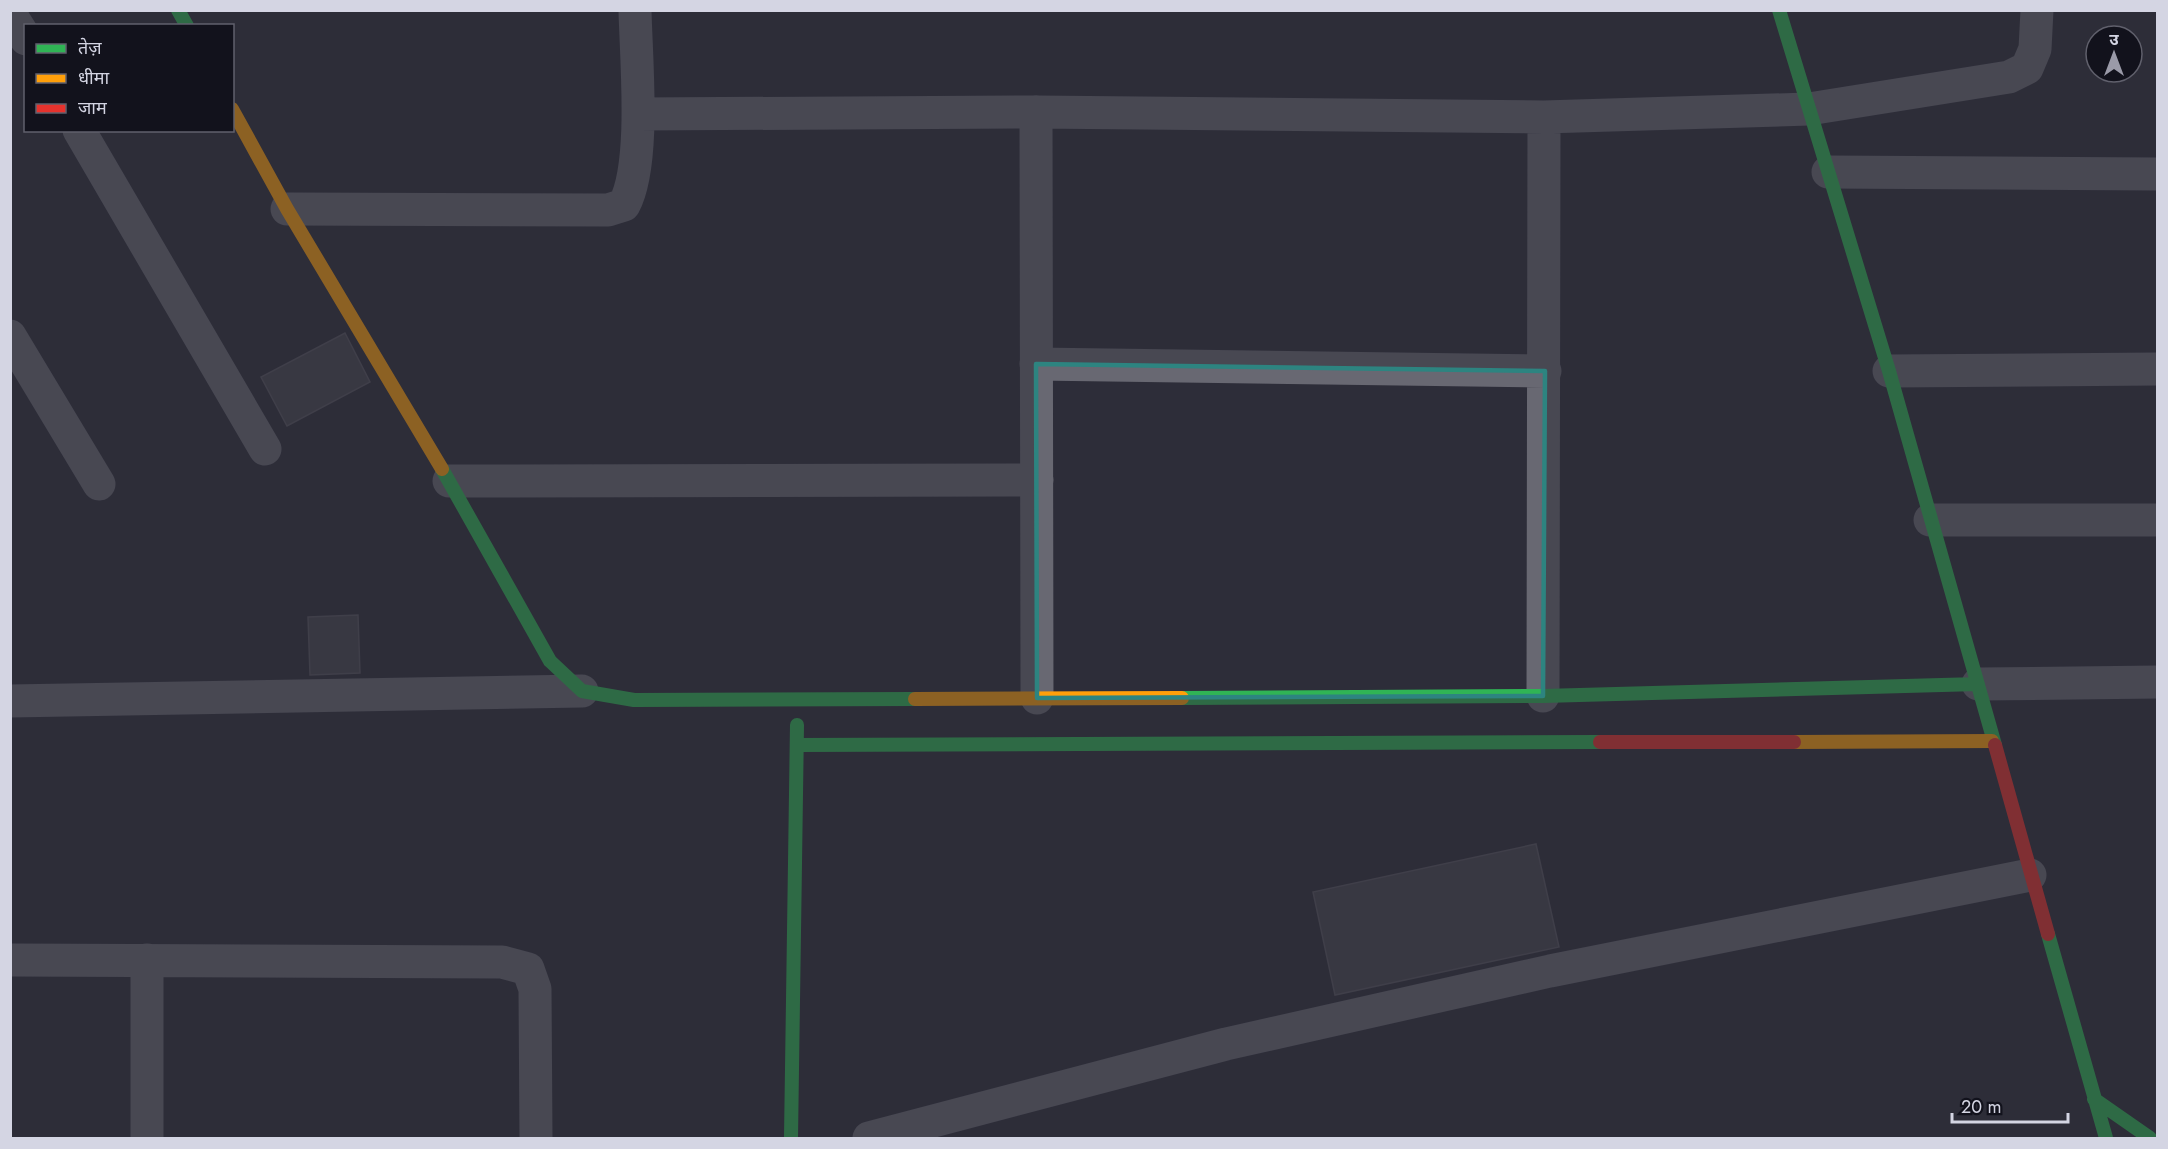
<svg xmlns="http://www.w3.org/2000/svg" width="2168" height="1149" viewBox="0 0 2168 1149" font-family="Jost,'Noto Sans Devanagari',sans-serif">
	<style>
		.building { fill: #46454f; stroke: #56545e; stroke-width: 1.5 }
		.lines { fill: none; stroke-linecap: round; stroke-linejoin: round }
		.street { stroke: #686872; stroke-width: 33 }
		.fast { stroke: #30b455; stroke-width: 14 }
		.slow { stroke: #ff9f0a; stroke-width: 14 }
		.jam { stroke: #e5322d; stroke-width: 14 }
		.marked { fill: none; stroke: #2d8480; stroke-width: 4.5; stroke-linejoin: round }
	</style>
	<rect width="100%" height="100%" fill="#2d2d39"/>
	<path class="building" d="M345 333 370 382 287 426 261 377Z
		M358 615 360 673 310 675 308 617Z
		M1536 844 1559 947 1335 995 1313 892Z"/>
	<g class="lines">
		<path class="street" d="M14 20 26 39
			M1036 112 1037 698
			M638 114 1036 112 1544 117 1809 109 2009 77 2027 68 2035 49 2037 10
			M79 130 265 449
			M1828 172 2158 174
			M287 209 608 210 624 205C646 164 636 59 635 10
			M10 336 99 484
			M1036 364 1545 371
			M1889 371 2158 369
			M449 481 1037 480
			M1930 520H2158
			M1978 684 2158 682
			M1543 696 1544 117
			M10 701 582 691
			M10 960 502 962 528 969 535 989 536 1138
			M147 960V1138
			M869 1138 1226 1044 1550 971 2030 875"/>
		<path class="fast" d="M178 10 187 26
			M1779 10 1889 371 1995 745
			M442 469 550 661 582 691 634 700 915 699
			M1182 698 1543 696 1978 684
			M797 745 1600 742
			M2048 934 2106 1138
			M2094 1099 2150 1138
			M791 1138 797 725"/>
		<path class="slow" d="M232 109 287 209 442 469
			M915 699 1182 698
			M1794 742 1992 741"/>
		<path class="jam" d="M1600 742H1794
			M1995 745 2048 934"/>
	</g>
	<path d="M0 0H2168V1149H0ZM1036 364 1545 371 1543 696 1037 698Z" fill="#2d2d39" fill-opacity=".55" fill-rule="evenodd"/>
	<path class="marked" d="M1036 364 1545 371 1543 696 1037 698Z"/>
	<rect width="2168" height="1149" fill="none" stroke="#d4d5e3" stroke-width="24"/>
	<rect x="24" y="24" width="210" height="108" fill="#12121c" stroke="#60606c" stroke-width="1.5"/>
	<rect x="36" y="44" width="30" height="9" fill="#30b455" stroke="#60606c" stroke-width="1.5"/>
	<text x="78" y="54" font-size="18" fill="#d4d5e3">तेज़</text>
	<rect x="36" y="74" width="30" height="9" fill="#ff9f0a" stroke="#60606c" stroke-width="1.5"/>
	<text x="78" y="84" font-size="18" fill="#d4d5e3">धीमा</text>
	<rect x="36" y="104" width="30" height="9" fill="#e5322d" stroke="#60606c" stroke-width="1.5"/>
	<text x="78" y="114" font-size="18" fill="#d4d5e3">जाम</text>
	<g transform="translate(2114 54)"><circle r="28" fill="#12121c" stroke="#60606c" stroke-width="1.5"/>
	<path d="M0-4.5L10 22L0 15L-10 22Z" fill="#9a9aa8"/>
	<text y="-9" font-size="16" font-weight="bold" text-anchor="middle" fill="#d4d5e3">उ</text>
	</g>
	<path d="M1952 1113v9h116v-9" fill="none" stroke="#d4d5e3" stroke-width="3"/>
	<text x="1961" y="1113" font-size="18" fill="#d4d5e3" stroke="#12121c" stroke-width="4.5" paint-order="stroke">20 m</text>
</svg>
